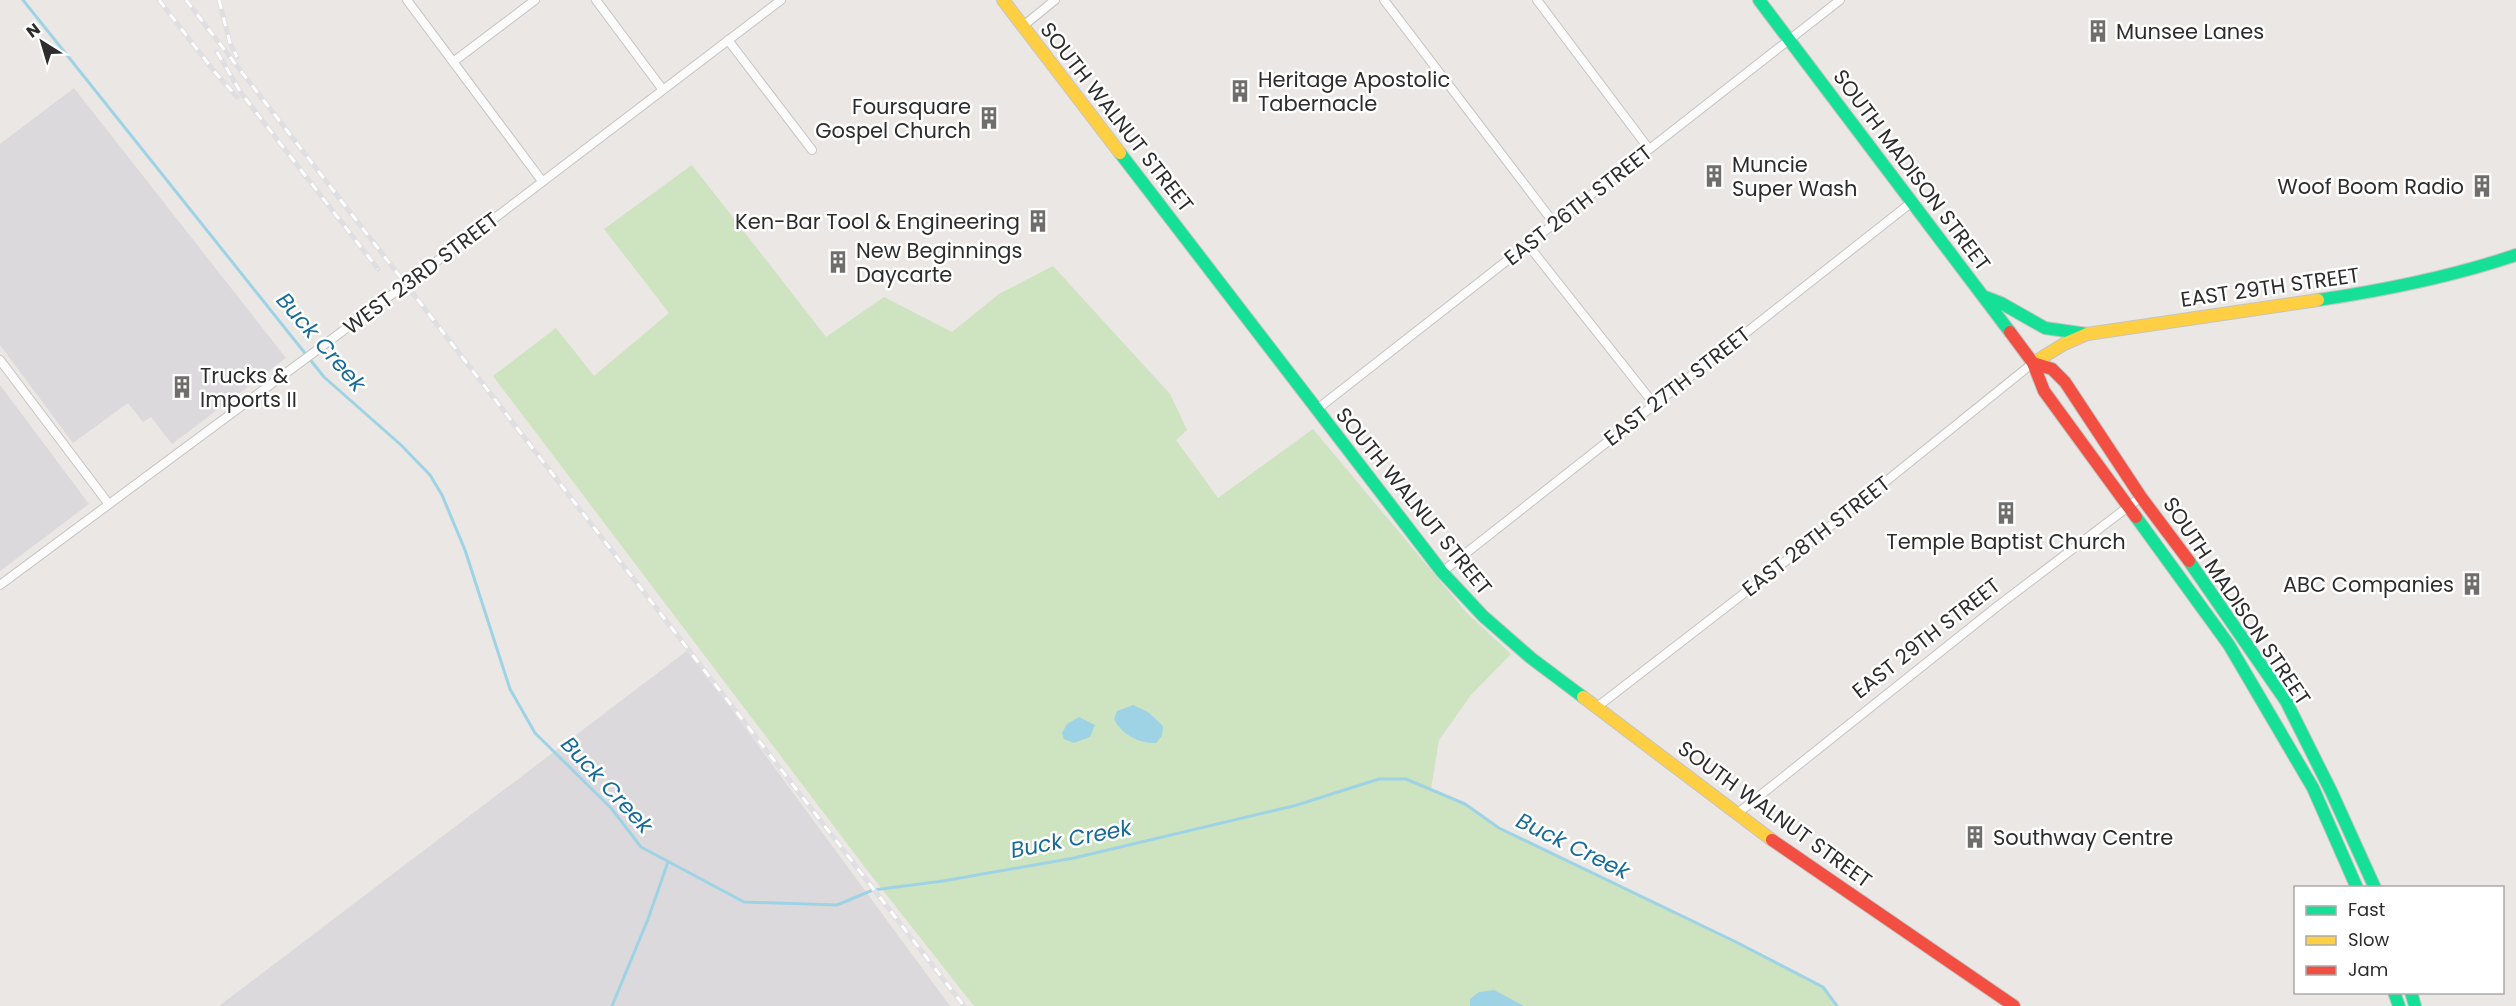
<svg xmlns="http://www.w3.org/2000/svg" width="2516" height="1006" viewBox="0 0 2516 1006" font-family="Poppins,sans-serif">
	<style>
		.industrial { fill: #dbd9db }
		.green { fill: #cee3c0 }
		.water { fill: #9ed3e6 }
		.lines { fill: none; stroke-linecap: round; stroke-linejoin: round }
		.stream { stroke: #9ed3e6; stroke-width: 3 }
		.street-casing { stroke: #c4c4c3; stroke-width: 10 }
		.fast-casing { stroke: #c4c4c3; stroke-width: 14 }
		.slow-casing { stroke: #c4c4c3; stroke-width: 14 }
		.jam-casing { stroke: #c4c4c3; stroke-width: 14 }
		.street { stroke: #fcfbfb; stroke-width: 8 }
		.fast { stroke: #16e098; stroke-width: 12 }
		.slow { stroke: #ffcf43; stroke-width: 12 }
		.jam { stroke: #f24e42; stroke-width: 12 }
		.rail-casing { stroke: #dfdee1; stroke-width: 5 }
		.rail { stroke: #fff; stroke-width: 3; stroke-dasharray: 9; stroke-linecap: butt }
		.labels { text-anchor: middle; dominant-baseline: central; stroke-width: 5; stroke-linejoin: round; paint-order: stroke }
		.poi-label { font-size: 21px; fill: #2d2d2d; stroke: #fff; text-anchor: start }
		.street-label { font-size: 21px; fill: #2d2d2d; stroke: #fff }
		.water-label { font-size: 22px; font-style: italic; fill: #176b97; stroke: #fff }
	</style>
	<rect width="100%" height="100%" fill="#eae7e4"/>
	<path class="industrial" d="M74 88 286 358 172 444 151 417 143 422 128 403 73 443 0 345V144Z
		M0 385 89 504 0 571Z
		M688 650 950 1006H219Z"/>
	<path class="green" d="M692 165 826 337 884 297 952 332 999 294 1053 266 1170 394 1187 430 1176 440 1218 498 1313 429 1466 612 1511 654 1471 695 1439 740 1431 789 1465 804 1499 828 1726 937 1823 987 1837 1006H974L867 870 493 376 556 328 594 376 669 313 604 229Z"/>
	<path class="water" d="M1133 705 1148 712 1163 726 1162 736 1156 743C1138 743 1122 735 1114 719L1117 711Z
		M1079 717 1095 725 1090 737 1074 743 1064 739 1062 733 1067 724Z
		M1494 990 1524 1006H1470V999L1479 992Z"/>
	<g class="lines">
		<path class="stream" d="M23 0 324 377 401 445 430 475 442 495 465 550 510 689 535 733 611 808 641 847 744 902 837 905 873 890 943 881 1074 858 1297 805 1379 779H1406L1465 804 1499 828 1734 941 1823 987 1837 1006
			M612 1006 648 919 668 862"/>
		<g class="street-casing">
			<path id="street" d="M407 0 542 181
				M596 0 663 90
				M1384 0 1554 223
				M1537 0 1649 149
				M1023 26 1055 0
				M728 40 812 150
				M453 62 535 0
				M1528 245 1654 404
				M0 360 108 503
				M1316 410 1840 0
				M1442 572 1912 202
				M0 585 487 224 781 0
				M1597 707 1813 540 2033 363
				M1738 813 1999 605 2141 497"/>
		</g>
		<g class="fast-casing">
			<path id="fast" d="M1759 0 2010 332
				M1120 153 1442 572 1483 616 1531 658 1583 697
				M1983 296 2001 303 2045 328 2087 334
				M2318 300C2386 290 2451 277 2516 255
				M2136 517 2229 645 2313 788 2357 888
				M2189 561 2286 701 2331 791 2375 888
				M2394 992 2399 1006
				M2411 992 2415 1006"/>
		</g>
		<g class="slow-casing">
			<path id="slow" d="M1003 0 1120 153
				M2033 363 2064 344 2087 334 2318 300
				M1583 697 1772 840"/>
		</g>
		<g class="jam-casing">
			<path id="jam" d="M2010 332 2033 363 2044 391 2136 517
				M2033 363 2052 369 2065 382 2141 497 2189 561
				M1772 840 2014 1006"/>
		</g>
		<use href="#street" class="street"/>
		<use href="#fast" class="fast"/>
		<use href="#slow" class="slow"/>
		<use href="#jam" class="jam"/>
		<g class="rail-casing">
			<path id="rail" d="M159 0 214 71 237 97
				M186 0 964 1006
				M219 0 230 43 237 57
				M217 52 241 93 378 269"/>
		</g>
		<use href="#rail" class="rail"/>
	</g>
	<defs>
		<g id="building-bare" transform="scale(1.8)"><path d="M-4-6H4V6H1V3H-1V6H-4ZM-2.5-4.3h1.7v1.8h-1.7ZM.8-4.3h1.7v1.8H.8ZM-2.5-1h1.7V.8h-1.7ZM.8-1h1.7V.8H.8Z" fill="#6f6e6d" stroke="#fff" stroke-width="2.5" paint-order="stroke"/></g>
	</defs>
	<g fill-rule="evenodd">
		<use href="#building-bare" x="2098" y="31"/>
		<use href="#building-bare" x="1240" y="91"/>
		<use href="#building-bare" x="989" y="118"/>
		<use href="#building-bare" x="1714" y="176"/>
		<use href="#building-bare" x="2482" y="186"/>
		<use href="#building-bare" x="1038" y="221"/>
		<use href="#building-bare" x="838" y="262"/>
		<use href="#building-bare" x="182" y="387"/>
		<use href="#building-bare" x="2006" y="513"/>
		<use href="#building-bare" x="2472" y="584"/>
		<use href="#building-bare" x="1975" y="837"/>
	</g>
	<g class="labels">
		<g class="poi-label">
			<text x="2116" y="31">Munsee Lanes</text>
			<text x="1258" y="79">Heritage Apostolic<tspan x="1258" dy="24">Tabernacle</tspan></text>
			<text x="971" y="106" text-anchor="end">Foursquare<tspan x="971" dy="24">Gospel Church</tspan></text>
			<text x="1732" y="164">Muncie<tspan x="1732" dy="24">Super Wash</tspan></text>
			<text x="2464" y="186" text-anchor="end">Woof Boom Radio</text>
			<text x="1020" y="221" text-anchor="end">Ken-Bar Tool &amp; Engineering</text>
			<text x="856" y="250">New Beginnings<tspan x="856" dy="24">Daycarte</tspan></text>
			<text x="200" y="375">Trucks &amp;<tspan x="200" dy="24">Imports II</tspan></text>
			<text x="2006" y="541" text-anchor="middle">Temple Baptist Church</text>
			<text x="2454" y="584" text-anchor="end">ABC Companies</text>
			<text x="1993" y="837">Southway Centre</text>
		</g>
		<g class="street-label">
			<text transform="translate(1117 117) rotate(52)">SOUTH WALNUT STREET</text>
			<text transform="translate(1912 170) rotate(53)">SOUTH MADISON STREET</text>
			<text transform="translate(1578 205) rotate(-38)">EAST 26TH STREET</text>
			<text transform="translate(421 273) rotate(-37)">WEST 23RD STREET</text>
			<text transform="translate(2270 287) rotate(-8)">EAST 29TH STREET</text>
			<text transform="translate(1677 386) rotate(-38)">EAST 27TH STREET</text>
			<text transform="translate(1414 501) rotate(51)">SOUTH WALNUT STREET</text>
			<text transform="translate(1816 536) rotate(-38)">EAST 28TH STREET</text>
			<text transform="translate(2237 601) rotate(56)">SOUTH MADISON STREET</text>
			<text transform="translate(1926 638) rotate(-38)">EAST 29TH STREET</text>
			<text transform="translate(1775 814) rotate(36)">SOUTH WALNUT STREET</text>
		</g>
		<g class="water-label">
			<text transform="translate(321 342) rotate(49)">Buck Creek</text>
			<text transform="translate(607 785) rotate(47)">Buck Creek</text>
			<text transform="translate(1071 839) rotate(-11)">Buck Creek</text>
			<text transform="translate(1573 846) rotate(26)">Buck Creek</text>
		</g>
	</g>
	<rect x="2294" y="886" width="210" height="108" fill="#ffffff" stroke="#ababab" stroke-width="1.5"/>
	<rect x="2306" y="906" width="30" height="9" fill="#16e098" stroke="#ababab" stroke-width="1.5"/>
	<text x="2348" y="916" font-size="18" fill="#2d2d2d">Fast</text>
	<rect x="2306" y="936" width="30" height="9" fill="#ffcf43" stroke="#ababab" stroke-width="1.5"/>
	<text x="2348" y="946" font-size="18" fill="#2d2d2d">Slow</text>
	<rect x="2306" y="966" width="30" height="9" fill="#f24e42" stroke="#ababab" stroke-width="1.5"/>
	<text x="2348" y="976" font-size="18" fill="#2d2d2d">Jam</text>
	<g transform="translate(42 42) rotate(323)" stroke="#ffffff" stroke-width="4.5" paint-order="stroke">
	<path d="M0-4.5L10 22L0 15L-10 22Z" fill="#2d2d2d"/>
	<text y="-9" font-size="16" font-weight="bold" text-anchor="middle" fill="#2d2d2d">N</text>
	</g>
</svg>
